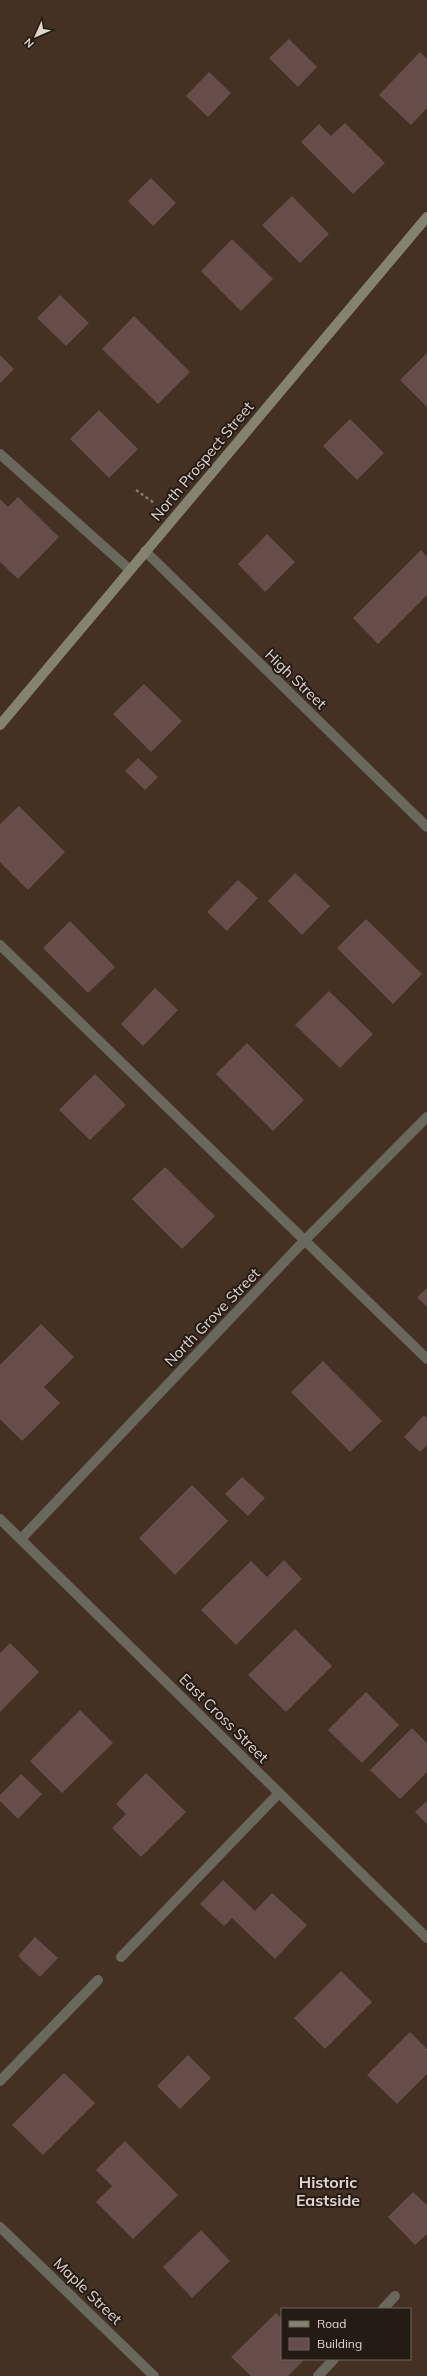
<svg xmlns="http://www.w3.org/2000/svg" width="427" height="2376" viewBox="0 0 427 2376" font-family="Mulish,sans-serif">
	<style>
		.building { fill: #674d4a }
		.lines { fill: none; stroke-linecap: round; stroke-linejoin: round }
		.path { stroke: #89796e; stroke-width: 2.5; stroke-dasharray: 3 3; stroke-linecap: butt }
		.service { stroke: #68685d; stroke-width: 10 }
		.minor { stroke: #68685d; stroke-width: 10 }
		.tertiary { stroke: #68685d; stroke-width: 10 }
		.secondary { stroke: #848372; stroke-width: 10 }
		.labels { text-anchor: middle; dominant-baseline: central; stroke-width: 4; stroke-linejoin: round; paint-order: stroke }
		.street-label { font-size: 15px; fill: #e0d4cb; stroke: #241b15 }
		.neighbourhood-label { font-size: 16px; font-weight: bold; fill: #e0d4cb; stroke: #241b15 }
	</style>
	<rect width="100%" height="100%" fill="#443123"/>
	<path class="building" d="M289 39 317 67 298 87 269 58Z
		M420 52 427 59V108L411 125 379 95Z
		M209 72 231 93 208 117 186 96Z
		M345 123 385 163 353 194 301 142 319 124 331 136Z
		M151 178 176 203 153 226 128 201Z
		M292 196 329 234 300 263 262 225Z
		M232 239 273 279 241 311 201 271Z
		M60 295 89 323 66 346 37 318Z
		M134 316 190 372 158 404 102 349Z
		M427 353V407L400 380Z
		M0 355 14 369 0 383Z
		M99 410 138 449 109 478 70 439Z
		M350 419 384 453 357 480 323 446Z
		M18 497 59 537 18 579 0 562V499L8 507Z
		M267 534 295 562 265 592 238 564Z
		M421 550 427 557V595L378 644 353 618Z
		M144 684 182 721 151 752 113 714Z
		M138 758 158 777 145 790 125 771Z
		M19 806 65 852 28 890 0 862V824Z
		M295 873 330 906 302 935 268 901Z
		M238 880 258 898 227 931 207 912Z
		M366 919 422 974 393 1004 337 948Z
		M70 921 115 967 88 993 43 948Z
		M155 988 178 1010 143 1046 121 1024Z
		M329 991 373 1034 340 1068 295 1025Z
		M247 1043 304 1100 273 1131 216 1074Z
		M95 1074 126 1105 90 1140 59 1110Z
		M165 1167 215 1216 182 1249 132 1199Z
		M427 1288V1307L417 1297Z
		M41 1324 74 1357 44 1387 60 1403 22 1441 0 1419V1365Z
		M323 1361 382 1421 350 1452 291 1392Z
		M424 1415 427 1418V1445L420 1452 404 1437Z
		M242 1477 265 1498 248 1516 225 1494Z
		M192 1485 228 1521 175 1575 139 1538Z
		M284 1560 302 1579 236 1645 201 1610 251 1561 267 1577Z
		M295 1629 332 1666 286 1712 248 1675Z
		M10 1643 39 1672 0 1712V1653Z
		M366 1692 399 1725 362 1763 328 1730Z
		M80 1710 113 1743 62 1793 30 1761Z
		M412 1728 427 1743V1772L400 1799 370 1770Z
		M146 1773 186 1812 141 1857 112 1828 126 1814 116 1804Z
		M21 1774 42 1794 18 1819 0 1801V1795Z
		M427 1801V1824L415 1812Z
		M223 1880 255 1911 272 1893 307 1925 275 1959 232 1918 224 1926 200 1904Z
		M35 1937 58 1958 40 1977 18 1956Z
		M341 1971 372 2002 325 2049 294 2018Z
		M410 2032 427 2049V2074L397 2104 367 2075Z
		M188 2055 211 2078 180 2109 157 2086Z
		M64 2073 95 2103 43 2155 12 2125Z
		M125 2141 178 2195 133 2239 96 2202 112 2186 96 2170Z
		M413 2192 427 2205V2234L415 2245 388 2217Z
		M201 2230 230 2261 192 2298 163 2267Z
		M276 2313 282 2319V2359H305L288 2376H251L231 2357Z"/>
	<g class="lines">
		<path class="path" d="M136 490 154 503"/>
		<path class="service" d="M0 454 130 570
			M0 945 427 1359
			M121 1957 279 1793
			M0 2081 98 1980
			M383 2309 395 2296
			M318 2376 334 2359"/>
		<path class="minor" d="M145 551 427 827
			M21 1539 304 1241 427 1117
			M0 2227 154 2376"/>
		<path class="tertiary" d="M0 1519 427 1938"/>
		<path class="secondary" d="M0 725 427 217"/>
	</g>
	<g class="labels">
		<g class="street-label">
			<text transform="translate(202 461) rotate(-50)">North Prospect Street</text>
			<text transform="translate(296 679) rotate(44)">High Street</text>
			<text transform="translate(212 1317) rotate(-46)">North Grove Street</text>
			<text transform="translate(224 1718) rotate(45)">East Cross Street</text>
			<text transform="translate(88 2291) rotate(44)">Maple Street</text>
		</g>
		<g class="neighbourhood-label">
			<text x="328" y="2182">Historic<tspan x="328" dy="18">Eastside</tspan></text>
		</g>
	</g>
	<rect x="281" y="2308" width="130" height="52" fill="#241b15" stroke="#6f655e"/>
	<rect x="289" y="2321" width="20" height="6" fill="#848372" stroke="#6f655e"/>
	<text x="317" y="2328" font-size="12" fill="#e0d4cb">Road</text>
	<rect x="289" y="2338" width="20" height="12" fill="#674d4a" stroke="#6f655e"/>
	<text x="317" y="2348" font-size="12" fill="#e0d4cb">Building</text>
	<g transform="translate(36 36) rotate(225)" stroke="#241b15" stroke-width="3" paint-order="stroke">
	<path d="M0-3L7 15L0 10L-7 15Z" fill="#e0d4cb"/>
	<text y="-6" font-size="11" font-weight="bold" text-anchor="middle" fill="#e0d4cb">N</text>
	</g>
</svg>
